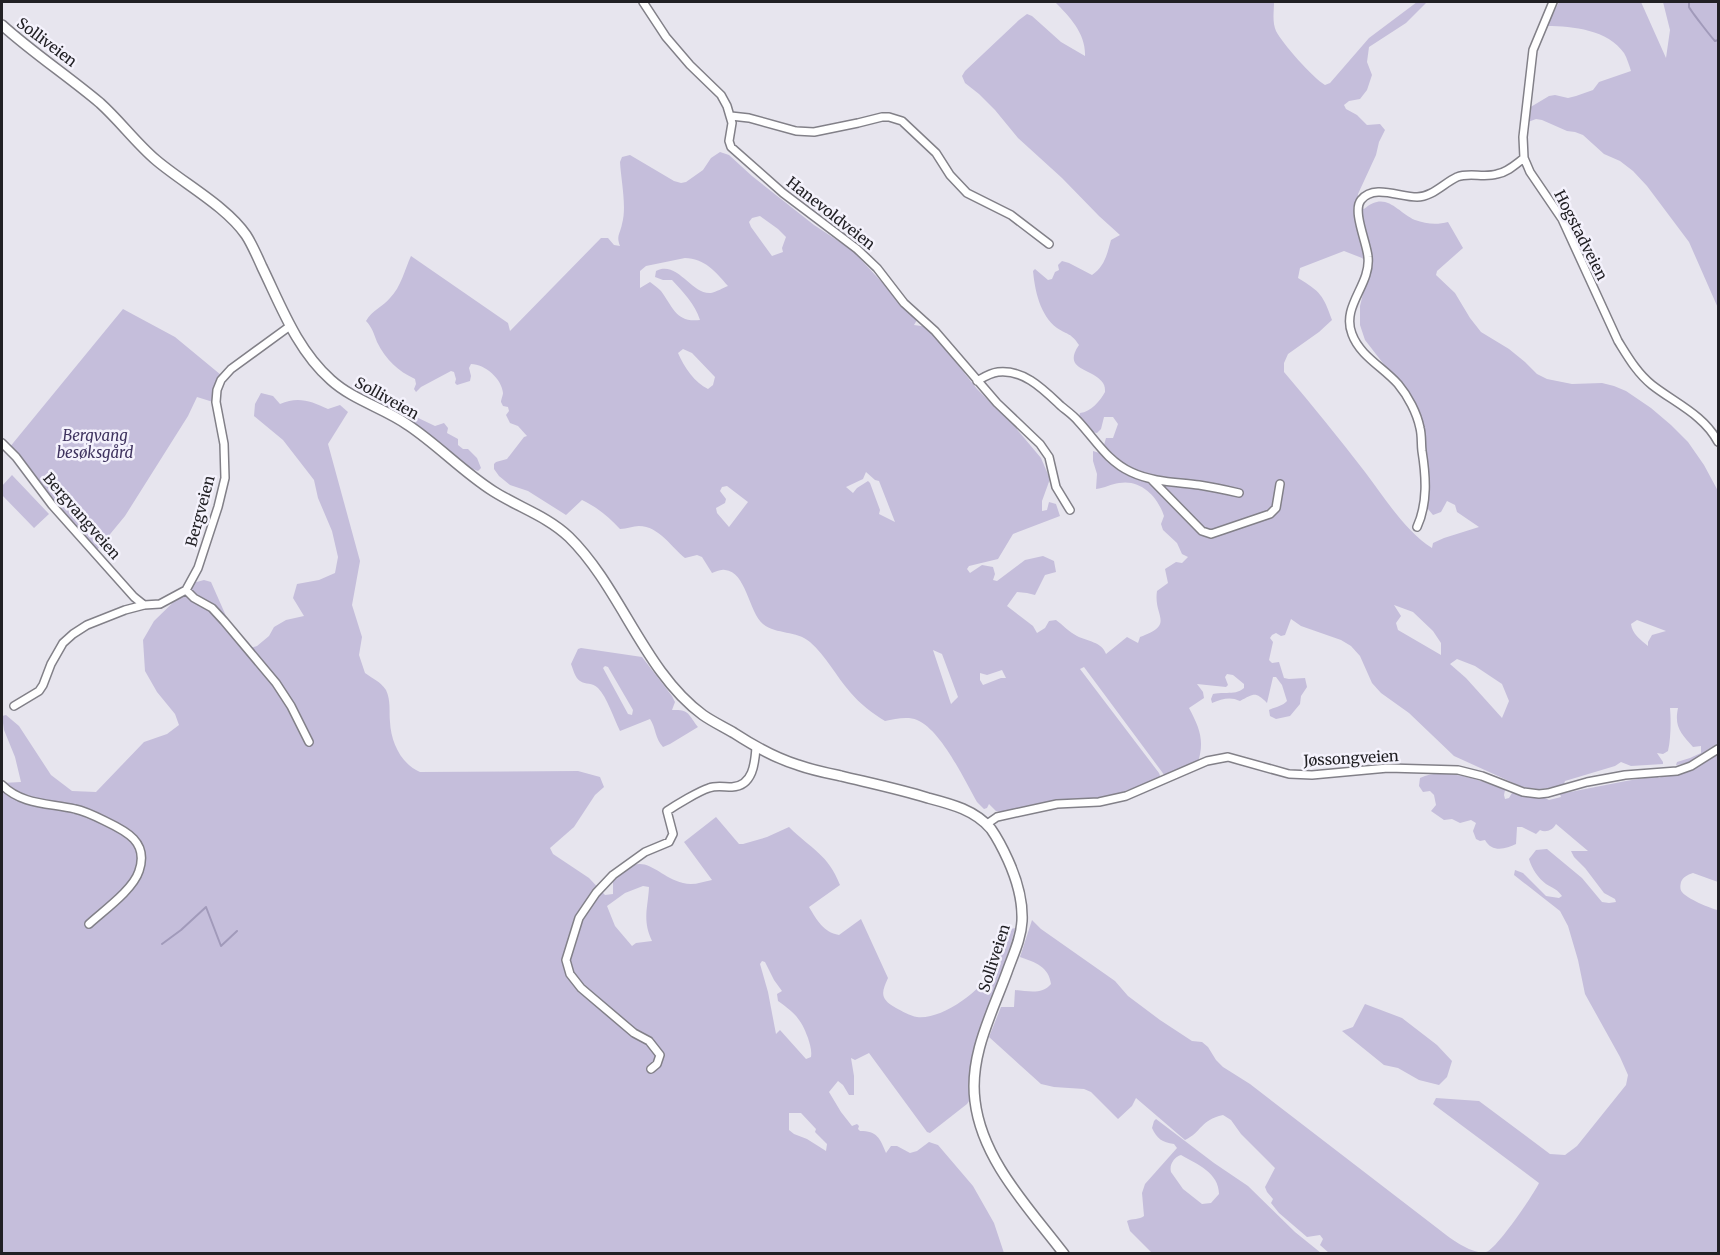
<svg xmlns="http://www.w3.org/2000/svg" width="1720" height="1255" viewBox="0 0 1720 1255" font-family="Merriweather,serif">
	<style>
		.green { fill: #c5bedb; fill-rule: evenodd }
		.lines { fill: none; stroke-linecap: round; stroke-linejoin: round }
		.stream { stroke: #a19aba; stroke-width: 2 }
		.street-casing { stroke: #828088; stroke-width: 10 }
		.secondary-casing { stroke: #828088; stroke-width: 12 }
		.street { stroke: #fff; stroke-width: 7 }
		.secondary { stroke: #fff; stroke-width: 9 }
		.labels { text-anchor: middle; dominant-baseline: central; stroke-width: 5; stroke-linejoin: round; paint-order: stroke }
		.street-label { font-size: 15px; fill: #212024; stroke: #f4f2fc }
		.park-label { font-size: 15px; font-style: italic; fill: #3f335f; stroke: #f4f2fc }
	</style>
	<rect width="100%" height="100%" fill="#e7e5ee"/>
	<path class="green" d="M1055 2H1274C1274 11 1272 22 1276 31 1282 43 1313 78 1325 85L1330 83 1369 38 1417 2H1427L1406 23 1369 47 1367 62 1372 75 1367 90 1360 99 1349 101 1344 105 1346 109 1357 115 1367 125 1380 124 1385 130 1379 142 1376 155 1358 194 1357 207 1364 209C1386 190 1397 212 1415 220 1426 224 1437 225 1448 222L1463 248 1437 271 1436 275 1455 293 1470 318 1481 332 1509 349 1525 362 1537 374 1547 379 1572 384 1602 383 1614 386 1626 391 1651 408 1671 425 1688 442 1704 465 1718 491V747C1705 756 1692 763 1676 765L1677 762 1690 758 1701 753V746L1693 747C1681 733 1674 727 1678 708H1670C1671 720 1671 738 1668 751L1663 754 1657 753 1663 762V764L1631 766 1621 762 1615 766 1565 781 1564 784C1549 789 1536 791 1520 786L1454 756 1409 713 1381 693 1372 683 1360 656 1351 646 1341 640 1301 626 1291 619 1285 635 1281 636 1276 633 1272 635 1270 638 1273 642 1269 660 1272 663 1279 662 1284 678 1289 679 1305 678 1307 687 1301 696 1300 704 1290 716 1276 719 1270 716 1269 710C1275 707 1283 706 1287 701L1282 685 1276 677H1273L1267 703C1255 691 1254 694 1240 701 1230 696 1222 699 1212 703L1211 699 1213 694C1224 691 1235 696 1244 688V684L1233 675 1227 674 1225 677 1228 685 1226 687 1197 684 1203 692 1204 698 1189 708C1199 727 1205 740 1198 762L1165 776 1084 667 1080 669 1159 773 1161 778 1117 794 1097 798 1052 802 1003 812 996 811 989 804 987 808 984 809 977 802C964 779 941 730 917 720 908 716 895 719 885 721 872 713 860 704 850 692 836 676 826 656 810 642 796 630 777 635 763 624 749 613 746 571 725 570 720 569 716 572 712 573L702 557 697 555 685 558C672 548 659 526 639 526 633 526 627 529 620 529 609 517 597 507 582 500L566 515 528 491 510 485 499 476 494 469V464L496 462 507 459 524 437 527 436 518 426 510 423 506 415 509 411 508 407 503 406 501 402C501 400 503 395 503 393 502 379 485 364 471 364L469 368 471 376 470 381 457 385 455 383 456 379 454 372 451 371 421 387 416 392 414 389 416 384 415 379C398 371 386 360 377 342 374 334 372 327 366 321 372 310 383 307 390 298 401 287 405 269 411 256L508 323 510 331 601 238H608L614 245 620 246C616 236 620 234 622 224 627 207 621 180 620 162L622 157 630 155 674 181 681 183 686 182 703 170 711 158 720 152 729 155 752 176 814 225 852 250 917 320 914 325 928 327 977 389 1015 427 1041 458 1050 479 1042 501V511L1047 510 1049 502 1056 504 1060 516 1013 534 998 559 969 566 967 569 970 573 982 565 993 567 995 574 993 580 997 581 1025 560 1043 556 1054 561 1056 572 1045 575 1035 595 1027 593 1017 592 1007 606 1033 626 1037 633 1045 628 1049 621 1056 620C1063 625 1069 632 1077 636 1087 641 1102 642 1106 654L1127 637 1138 643 1140 637C1176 624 1153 617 1157 591L1168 583 1165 569 1176 562 1182 563 1188 557 1182 554 1177 543 1163 530 1161 524 1164 516C1158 497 1141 479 1119 483 1111 484 1105 488 1096 489L1097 474 1093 461V451L1109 456 1111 453 1104 445 1106 438H1113L1118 424 1113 417H1104L1101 429 1097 433 1091 432 1079 417 1080 413C1091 412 1100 401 1105 392 1105 389 1105 386 1103 383 1094 368 1061 371 1079 345 1071 333 1068 335 1057 328 1040 315 1035 291 1033 271L1035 269 1048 280 1052 279 1055 272 1059 270 1058 265 1062 261 1069 263 1092 275C1105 266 1107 254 1111 240L1120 235 1099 216 1062 178 1018 138 995 110 979 94 965 83 962 76 965 71 1019 20 1027 14 1032 16 1061 42 1085 56C1086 34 1070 17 1055 2ZM760 216 778 229 786 237 782 248 783 252 772 256 751 227 749 222 752 218ZM1344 251 1362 258 1370 266 1360 306V325L1365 340 1389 371 1418 417 1421 436 1428 509 1433 515 1441 512 1447 501 1455 505 1457 512 1479 527 1444 538 1433 543 1432 548C1405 531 1384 497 1365 472 1339 438 1312 405 1284 372V363L1288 354 1319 332 1332 320C1323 295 1321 292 1298 278L1300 268ZM685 258C704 258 716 272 728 286 723 288 716 292 711 293 691 295 678 260 656 271L655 277 663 280H672C683 292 695 304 700 320 676 323 673 307 661 291 658 288 654 285 650 282L640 288V271L646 266ZM683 349 692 353 715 377 713 385 708 389C695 383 684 367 678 353ZM866 472 875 480 879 481 895 522 879 514 880 510 870 483 868 481 857 488 853 493 846 487 863 479ZM727 486 748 502 729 527 717 513 716 508 725 503 726 499 720 491 722 487ZM1394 605 1413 612 1433 631 1441 643V655L1398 630 1396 623 1401 616ZM1637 620 1666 631 1652 635 1648 642V646C1641 640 1632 634 1631 624ZM933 650 942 654 958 697 951 704ZM1457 659 1475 666 1502 684 1509 701 1502 718 1466 678 1450 664ZM1002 670 1006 678H1001L983 685 980 680V673L987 675Z
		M1559 2H1641L1666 58 1670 30 1663 2H1718V308L1689 242 1647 186 1633 171 1620 161 1604 154 1583 135 1575 132 1567 131 1542 120 1536 119 1528 122 1529 108 1549 96 1555 95 1568 98 1576 96 1593 90 1599 82 1631 71C1629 65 1627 58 1624 53 1608 30 1573 26 1547 26Z
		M123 309 175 337 221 375 213 402 197 397 188 416 125 516 97 550 9 448Z
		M261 393 273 396 280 404C298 396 311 401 328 409L340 405 348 412 328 444 360 561 352 605 362 637 359 655 365 673C373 679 380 681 386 690 391 701 389 711 390 722 391 742 401 764 420 772L578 771 600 777 604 787 595 795 574 827 550 848 553 854 589 878 605 895 613 894V882C643 845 653 875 683 883 693 886 702 882 712 880L684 842 716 817 739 844H743L767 837 789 827C811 849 828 854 840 885L809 907C817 920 823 932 839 935L861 919 888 978C881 993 880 999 896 1008 902 1011 910 1016 917 1017 942 1020 981 991 992 970 998 959 999 945 1001 934L1004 931 1015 928 1010 947 972 1056 969 1077V1101L967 1104 930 1133 927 1132 869 1053 855 1060 851 1058 854 1076V1095H849L843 1085 838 1081 829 1092 841 1112 852 1126 857 1124 859 1126 858 1129 860 1131C877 1131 880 1138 886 1153L891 1146H897L910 1153 917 1151 929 1142 938 1145 973 1186 994 1223 1004 1253H2V783L21 782 15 757 4 730 2 716 6 715 19 726 51 775 72 791 96 792 144 742 167 734 179 725 175 714 157 692 145 671 143 640 154 621 193 583 204 580 211 582 230 625 245 650 257 646 269 636 274 627 286 620 304 616 293 598 297 584 319 580 335 573 338 557 332 531 318 498 314 480 283 440 254 416 255 404ZM643 886 649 887C648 908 642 920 652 941L636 943 632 946 615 926 607 906 625 893ZM762 961 765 962 774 980 782 991 777 994 778 1001C795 1013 801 1019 808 1038 810 1045 812 1050 811 1057L806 1059 780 1030 776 1034 768 992 760 964ZM789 1113H801L816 1129 815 1132 827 1144 826 1151 807 1139 794 1134 789 1130Z
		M381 403 389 404 435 426 444 423 448 428 447 433 458 439V445L463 449H468L477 458 481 468 478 471 470 468 440 443 388 412 387 409 380 404Z
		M12 475 49 514 34 528 2 495V486Z
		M581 648 642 657 672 696 675 702 672 710C689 709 688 714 698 727L670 744 663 747C655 739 656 728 650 719L620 731C614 719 607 697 598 688 592 682 586 685 580 681 575 678 573 669 571 664L578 649ZM605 666 608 667 633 710 632 715 628 714 603 668Z
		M1718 753V882L1693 873C1687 875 1683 877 1681 882 1680 886 1680 890 1682 892 1686 898 1711 909 1718 910V1253H1329L1320 1245 1323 1239 1320 1235 1307 1237 1279 1213 1271 1203 1273 1199 1267 1192 1265 1187 1275 1168 1241 1134 1231 1120 1223 1115C1200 1120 1202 1132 1185 1140L1136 1098 1132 1106 1118 1119 1091 1092 1084 1089 1054 1087 1041 1084 989 1037 1001 1007H1014L1015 990C1028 991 1042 995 1051 984 1049 967 1035 962 1020 957L1032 920 1041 929 1115 981 1128 996 1160 1020 1192 1041 1202 1042 1208 1047 1216 1060 1223 1067 1250 1084 1441 1231C1451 1239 1473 1255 1486 1252 1496 1250 1534 1194 1539 1183L1433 1104 1436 1098 1479 1101 1550 1154 1565 1155 1577 1146 1626 1085 1628 1075 1620 1057 1585 994 1578 960 1568 926 1560 911 1514 875 1515 870 1523 873 1546 896 1559 898 1562 896C1558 890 1553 888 1546 884 1538 878 1532 869 1529 859L1536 850 1547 849 1582 878 1602 902 1609 903 1616 902 1615 899 1604 893 1585 868 1574 857 1571 851H1588L1556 824C1553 830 1546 833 1540 830L1536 834 1522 827H1517L1516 844C1506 849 1492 853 1485 840L1480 841 1476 839 1473 831 1476 823 1471 820 1460 823 1452 819 1444 820 1431 811 1436 805 1434 795 1430 791 1423 792 1419 786 1420 778C1444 766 1482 781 1505 790L1504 795 1505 799 1509 798 1512 793C1524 797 1540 794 1549 800L1561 797 1560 794 1626 781 1657 776 1659 778 1661 777 1697 766Z
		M1365 1004 1402 1018 1437 1045 1452 1061 1447 1077 1439 1085 1419 1080 1398 1068 1384 1065 1342 1031 1353 1027Z
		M1156 1119 1214 1163 1248 1186 1295 1232 1321 1253H1152L1130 1231 1127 1221C1133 1218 1139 1220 1144 1216L1142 1193 1145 1184 1177 1148 1174 1144C1162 1142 1157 1139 1152 1128L1154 1121ZM1181 1155C1197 1164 1219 1173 1219 1194L1211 1203 1202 1204 1183 1189 1171 1172C1169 1165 1174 1157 1181 1155Z"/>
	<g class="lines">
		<path class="stream" d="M1689 2C1689 3 1689 5 1689 7 1691 11 1711 37 1715 41L1718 40
			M162 944 181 930 206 907 221 946 237 931"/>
		<g class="street-casing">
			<path id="street" d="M643 2 666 37 690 65 721 95 727 106 732 123 729 141 731 147 783 193 857 249 877 268 904 303 935 331 997 403 1040 444 1049 457 1056 487 1070 510
				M1553 2 1533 50 1523 137 1524 158 1530 172 1562 219 1618 341C1628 357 1637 373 1652 385 1675 403 1704 415 1718 442
				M731 116 749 118 796 131 814 132 858 123 882 117H889L902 121 936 153 950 175 967 193 1011 215 1049 244
				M977 381C984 377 990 373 998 372 1024 369 1044 390 1061 406 1067 411 1073 415 1078 421 1095 439 1107 461 1131 472 1152 482 1176 482 1199 485 1212 487 1226 490 1239 493
				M2 443 16 457 52 505 134 597 144 605
				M1152 480 1202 531 1211 534 1270 514 1276 508 1280 484
				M1417 527C1428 503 1426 476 1422 451 1421 443 1422 436 1420 428 1417 413 1408 396 1398 384 1383 367 1360 356 1352 334 1341 306 1371 285 1368 257 1367 243 1352 211 1361 200 1374 184 1399 197 1417 197 1432 197 1444 183 1457 177 1469 172 1484 178 1497 174 1508 172 1516 164 1524 158
				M186 590 194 598 212 608 224 621 276 683 291 706 309 742
				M14 706 39 691 43 685 51 664 63 643 73 634 87 625 125 610 144 605 160 604 186 590 198 568 218 507 225 478 224 444 216 402 217 390 221 380 231 369 290 326
				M2 785C22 805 49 803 75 809 85 811 95 816 105 821 126 831 149 842 139 871 133 890 103 911 89 924
				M987 824 997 817 1057 804 1099 802 1126 796 1207 761 1228 757 1289 774 1312 775 1388 768 1458 770 1482 776 1523 792 1539 794 1548 793 1587 782 1625 775 1677 771 1691 766 1718 749
				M651 1069 657 1064 660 1055 649 1041 634 1033 581 988 570 974 566 960 579 918 596 893 613 875 645 852 669 842 673 834 667 811C676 805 699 791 709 788 716 785 724 787 732 787 753 786 755 763 756 747"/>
		</g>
		<g class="secondary-casing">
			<path id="secondary" d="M2 25C33 53 68 76 100 103 120 121 136 143 156 160 183 183 226 206 246 235 252 244 257 256 262 267 281 306 297 350 331 380 353 400 384 408 408 425 438 445 463 472 493 491 518 507 547 516 569 537 621 588 644 672 703 715 713 722 724 727 734 733 754 746 775 758 798 765 812 770 827 773 841 776 870 783 899 789 928 798 951 804 975 810 991 829 998 839 1003 849 1008 860 1017 880 1023 899 1022 921 1021 939 1013 955 1007 972 992 1013 969 1056 975 1101 982 1160 1029 1208 1064 1254"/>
		</g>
		<use href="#street" class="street"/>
		<use href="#secondary" class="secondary"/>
	</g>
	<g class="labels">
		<g class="street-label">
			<text transform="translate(47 42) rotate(37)">Solliveien</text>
			<text transform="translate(831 213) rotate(38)">Hanevoldveien</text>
			<text transform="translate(1581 235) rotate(63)">Hogstadveien</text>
			<text transform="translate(387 398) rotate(29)">Solliveien</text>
			<text transform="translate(200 511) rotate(-75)">Bergveien</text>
			<text transform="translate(82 516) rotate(49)">Bergvangveien</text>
			<text transform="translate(1351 758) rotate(-3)">Jøssongveien</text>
			<text transform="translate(994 958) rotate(-72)">Solliveien</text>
		</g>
		<g class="park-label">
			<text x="95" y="435">Bergvang<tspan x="95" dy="17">besøksgård</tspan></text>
		</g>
	</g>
	<rect width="1720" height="1255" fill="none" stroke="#212024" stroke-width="6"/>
</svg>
